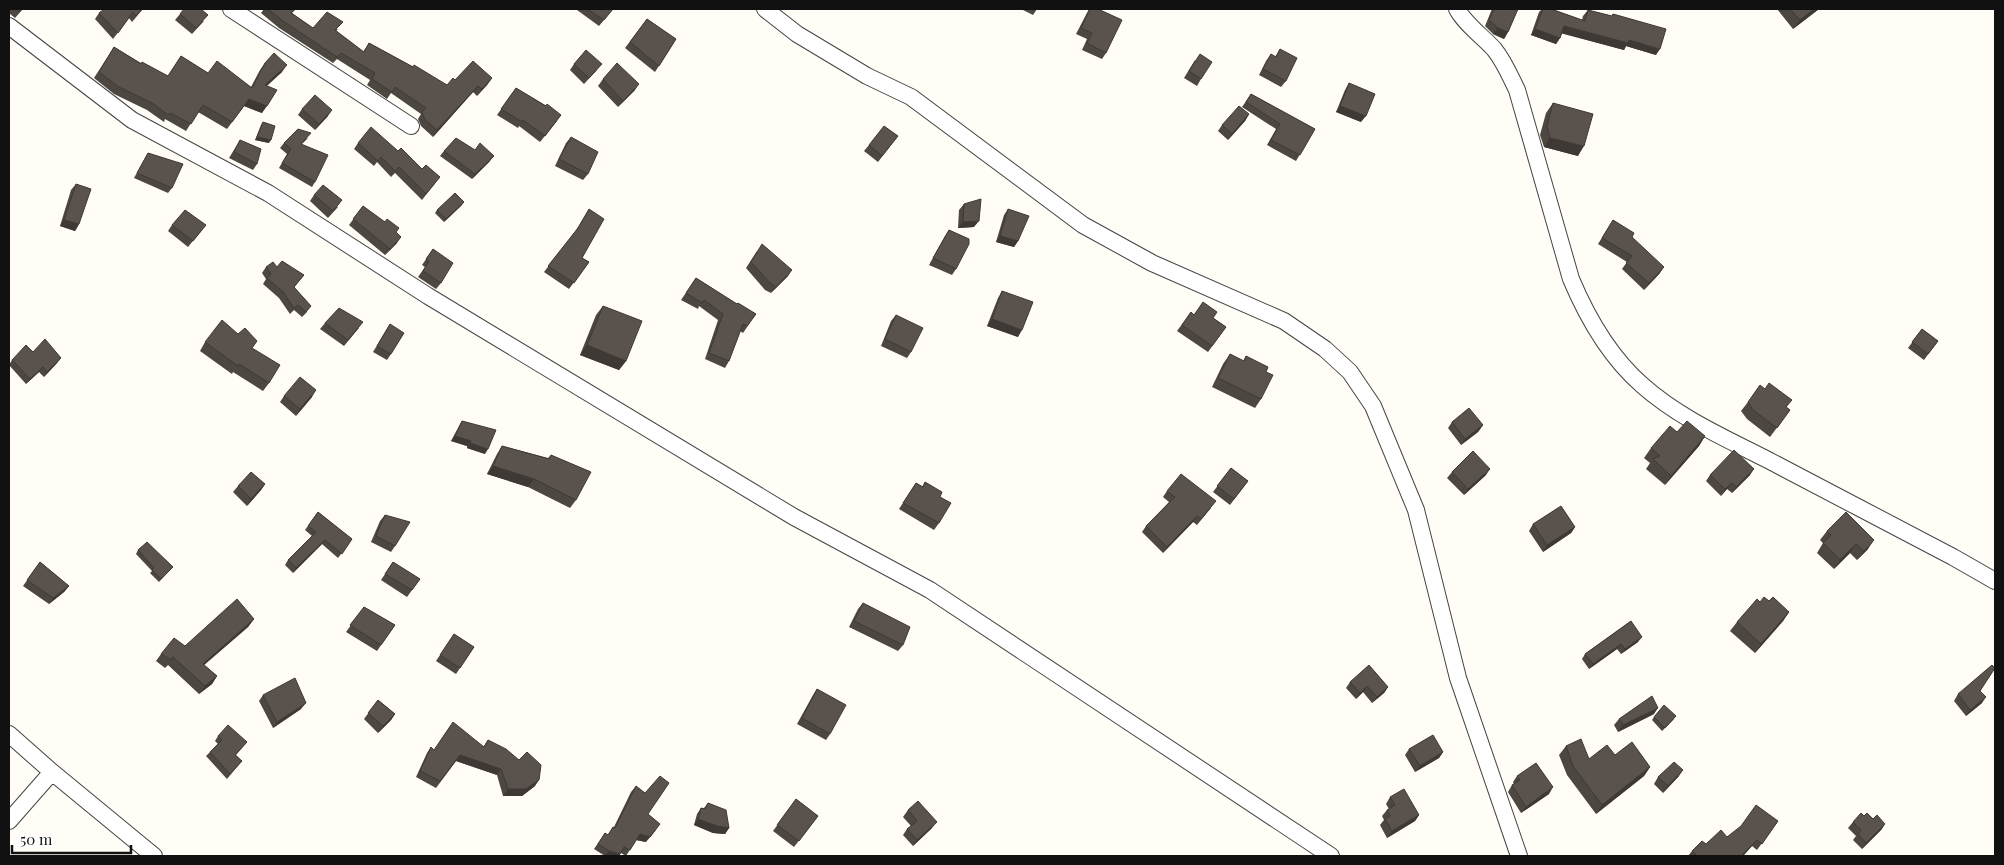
<svg xmlns="http://www.w3.org/2000/svg" width="2004" height="865" viewBox="0 0 2004 865" font-family="'Playfair Display',serif">
	<style>
		.lines { fill: none; stroke-linecap: round; stroke-linejoin: round }
		.minor-casing { stroke: #444; stroke-width: 18 }
		.minor { stroke: #fff; stroke-width: 16 }
		.wall { fill: #4d4742 }
		.shaded-wall { fill: #3f3936 }
		.building { fill: #5a524d; stroke: #3f3936 }
	</style>
	<rect width="100%" height="100%" fill="#fffdf5"/>
	<g class="lines">
		<g class="minor-casing">
			<path id="minor" d="M231 9 411 126
				M765 9 797 34 867 76 911 97 1083 225 1152 263 1284 321 1325 349 1350 372 1373 406 1416 510 1458 678 1519 856
				M1457 9C1465 24 1482 36 1494 49 1504 61 1510 76 1517 90L1571 279C1587 317 1610 357 1642 385 1679 418 1725 438 1768 460 1830 492 1891 525 1953 557L1995 581
				M9 26 132 120 268 193 428 296 794 517 930 590 1331 856
				M9 734 52 772 154 856
				M9 821 52 772"/>
		</g>
		<use href="#minor" class="minor"/>
	</g>
	<path class="wall" d="M9 9H23L15 18 9 13Z
		M143 9 132 22 129 18 113 39 95 19 99 13Z
		M264 9H296L292 13 313 28 338 29 336 31 363 52 369 43 447 85 455 80 492 78 487 85 477 96 473 92 433 137 421 126 418 119 421 114 391 93 387 99 367 85 370 80 337 59 333 63 279 28 261 13Z
		M578 9H613L599 26 577 10Z
		M1021 9H1037L1033 15Z
		M1089 9H1098L1106 53 1102 59 1082 50 1087 39 1076 34Z
		M1492 9H1518L1508 32 1504 39 1493 34 1485 26Z
		M1542 9H1551L1582 20 1583 16 1588 10 1612 16 1613 14 1656 55 1626 46 1624 50 1562 33 1560 38 1556 44 1531 35 1539 12Z
		M1777 9H1819L1793 29Z
		M180 14 204 21 192 34 175 20Z
		M647 19 676 39 655 72 625 48Z
		M114 47 141 63 168 76 181 56 208 73 251 87 260 70 265 63 282 72 267 86 262 113 244 106 227 129 198 112 186 131 165 119 164 122 147 110 114 94 94 78Z
		M1280 49 1286 81 1281 87 1259 75 1266 61 1271 54 1275 57Z
		M1195 60 1201 79 1197 86 1184 78Z
		M574 64 597 70 584 84 570 70Z
		M603 79 635 90 618 107 598 86Z
		M1349 83 1361 122 1336 112 1345 90Z
		M516 88 546 106 557 121 540 142 519 126 518 128 497 115Z
		M1251 94 1315 129 1296 161 1267 145 1276 129 1242 107Z
		M1553 103 1578 156 1544 147 1540 135 1546 113Z
		M302 109 328 116 315 130 298 115Z
		M1249 114 1245 121 1228 140 1218 131 1222 125Z
		M263 122 269 143 255 140 261 125Z
		M898 136 878 162 864 151 869 145Z
		M571 137 588 174 583 180 555 166 566 143Z
		M308 138 302 144 315 182 312 187 279 168 287 154 280 148 284 143Z
		M240 140 257 164 253 170 229 158Z
		M358 143 398 151 436 182 422 200 395 173 391 177 377 162 374 166 354 149Z
		M444 151 490 161 472 179 440 156Z
		M148 153 172 188 168 193 134 178Z
		M76 184 79 224 75 231 60 226 71 190Z
		M314 195 338 207 328 218 310 201Z
		M964 204 974 227 958 228 959 210Z
		M462 205 444 222 435 213 437 210Z
		M363 206 396 232 397 243 385 255 349 225Z
		M589 209 582 258 589 262 569 289 544 272 575 232Z
		M1008 209 1018 241 1014 247 996 242 1004 215Z
		M1613 220 1632 237 1660 273 1644 290 1622 269 1627 262 1598 244Z
		M172 225 201 231 188 247 168 231Z
		M949 230 956 269 952 275 929 265 945 236Z
		M433 249 441 283 436 289 418 277 425 267 422 265Z
		M757 251 788 276 771 293 765 290 746 268Z
		M266 267H277L304 275 294 287 307 312 302 317 294 310 290 314 279 298 263 284 266 279 262 273Z
		M696 278 737 304 756 314 743 333 740 331 729 361 725 368 705 359 718 320 699 306 698 309 681 300Z
		M1002 291 1018 337 987 326 998 298Z
		M603 306 626 361 619 370 580 355 596 315Z
		M1191 312 1194 315 1213 318 1226 327 1208 352 1177 331Z
		M896 315 911 352 907 358 881 346 891 321Z
		M325 323 359 328 344 346 320 329Z
		M390 324 391 354 387 360 373 352Z
		M1922 329 1938 341 1924 360 1908 348Z
		M205 342 252 348 269 383 263 391 233 372 232 374 200 351Z
		M1230 354 1243 361 1246 356 1266 372 1261 399 1255 408 1212 387 1223 364Z
		M61 358 57 363 44 377 39 372 26 384 9 365 12 360Z
		M1765 389 1790 410 1770 437 1747 419 1741 411 1748 402Z
		M284 396 312 397 296 416 280 402Z
		M462 421 485 454 467 448V446L451 441 459 426Z
		M1452 422 1483 425 1478 432 1461 445 1448 428Z
		M1677 432 1705 436 1699 446 1665 485 1646 469 1650 463 1644 458 1651 448Z
		M502 446 548 458 551 455 576 500 570 508 528 487 487 474 497 454Z
		M1231 468 1248 481 1230 505 1213 492Z
		M1452 472 1486 475 1464 495 1447 478Z
		M1710 475H1750L1732 493 1727 489 1721 496 1706 481Z
		M925 482 939 523 934 530 899 509 916 483 922 487Z
		M265 484 261 490 247 506 233 492 238 486Z
		M1167 491 1211 508 1197 525 1193 522 1163 553 1142 532 1146 526 1169 502 1163 497Z
		M318 512 352 539 338 558 322 544 293 573 285 565 288 560 312 536 305 530Z
		M1846 512 1868 549 1857 560 1850 553 1834 569 1817 553 1823 543 1820 540 1827 531Z
		M385 515 395 546 391 552 371 542 380 521Z
		M1533 524 1575 527 1571 533 1543 552 1529 531Z
		M138 550 173 567 159 582 150 573 152 571 136 554Z
		M40 562 69 586 64 592 49 604 23 586Z
		M393 562 420 579 407 597 381 580Z
		M1760 602 1789 612 1783 621 1755 653 1730 631 1737 622Z
		M863 603 903 645 898 651 849 627 858 609Z
		M364 607 395 625 377 651 346 632Z
		M254 619 248 627 204 665 217 676 212 684 199 694 168 665 165 668 156 661 161 654 185 646Z
		M1631 621 1638 642 1621 654 1617 649 1589 669 1582 659 1585 654Z
		M454 634 474 647 456 674 436 661Z
		M1350 682 1388 687 1384 693 1372 703 1363 692 1356 699 1346 688Z
		M817 689 830 734 826 740 797 724 813 695Z
		M1958 694 1982 703 1966 716 1954 701Z
		M263 695 301 709 273 728 259 701Z
		M378 700 395 714 391 720 378 733 364 719Z
		M1654 714 1618 732 1614 725 1619 719Z
		M1654 717 1674 719 1662 731 1652 720Z
		M218 736 247 742 236 755 242 761 227 779 206 756 218 744 215 741Z
		M488 740 535 786 522 796H503L497 775 456 761 436 788 416 777 427 753 431 747 434 750 484 746Z
		M1566 746 1589 759 1615 755 1650 767 1644 776 1596 814 1567 775 1559 755Z
		M1409 749 1443 752 1439 758 1415 772 1405 755Z
		M1517 776 1549 794 1521 813 1508 792 1512 785 1514 784 1513 782Z
		M1679 776 1663 793 1654 784 1658 777Z
		M636 786 648 814 646 842 636 840 626 856 621 853 619 856H605L594 849 605 833 608 835 613 827H614L631 792Z
		M1390 797 1419 815 1415 821 1387 838 1380 825 1384 820 1382 816 1387 810 1389 809 1386 804Z
		M796 799 818 816 794 847 773 831Z
		M708 803 729 828 725 834 713 833 694 825 697 814 701 808H704Z
		M908 810 932 828 913 846 903 835 907 829 911 826 903 817Z
		M1864 816 1885 824 1881 830 1862 849 1853 840 1856 836 1848 828 1853 822Z
		M1778 821 1757 850 1752 846 1743 856H1688L1692 851 1706 844 1727 837Z"/>
	<path class="shaded-wall" d="M1814 9H1819L1793 29 1800 20Z
		M1564 26 1629 40 1660 49 1656 55 1626 46 1624 50 1560 33Z
		M1498 28 1508 32 1504 39 1493 34Z
		M1535 29 1560 38 1556 44 1531 35Z
		M287 65 282 72 260 91 265 85Z
		M492 78 487 85 477 96 482 89Z
		M639 84 635 90 618 107 623 101Z
		M478 86 473 92 433 137 437 130Z
		M249 99 267 106 262 113 244 106 227 129Z
		M1340 106 1366 116 1361 122 1336 112Z
		M332 110 328 116 315 130 319 124Z
		M1249 114 1245 121 1228 140 1232 134Z
		M257 137 271 140 269 143 255 140Z
		M1550 138 1584 146 1578 156 1544 147Z
		M494 156 490 161 472 179 475 174Z
		M464 202 462 205 444 222 446 219Z
		M64 220 79 224 75 231 60 226Z
		M979 221 974 227 958 228 963 222Z
		M1000 236 1018 241 1014 247 996 242Z
		M401 237 397 243 385 255 390 249Z
		M1664 267 1660 273 1644 290 1649 283Z
		M792 270 788 276 771 293 776 287Z
		M992 319 1022 330 1018 337 987 326Z
		M587 345 626 361 619 370 580 355Z
		M61 358 57 363 44 377 47 372Z
		M43 367 39 372 26 384 30 379Z
		M316 390 312 397 296 416 300 409Z
		M1483 425 1478 432 1461 445 1465 439Z
		M455 436 471 441 467 446 451 441Z
		M1705 436 1699 446 1665 485 1671 476Z
		M470 443 488 449 485 454 467 448Z
		M493 466 534 479 528 487 487 474Z
		M1490 469 1486 475 1464 495 1468 489Z
		M1754 469 1750 475 1732 493 1736 487Z
		M1732 483 1727 489 1721 496 1725 489Z
		M265 484 261 490 247 506 251 499Z
		M1197 516 1193 522 1163 553 1167 547Z
		M1575 527 1571 533 1543 552 1547 545Z
		M325 540 322 544 293 573 296 568Z
		M1874 540 1868 549 1857 560 1864 551Z
		M1856 544 1850 553 1834 569 1840 560Z
		M69 586 64 592 49 604 53 598Z
		M1789 612 1783 621 1755 653 1761 644Z
		M254 619 248 627 197 671 203 664Z
		M1642 637 1638 642 1621 654 1625 649Z
		M1621 644 1617 649 1589 669 1593 664Z
		M217 676 212 684 199 694 205 686Z
		M1367 686 1363 692 1356 699 1360 693Z
		M1388 687 1384 693 1372 703 1377 697Z
		M1986 697 1982 703 1966 716 1970 710Z
		M306 703 301 709 273 728 277 722Z
		M1658 708 1654 714 1618 732 1623 725Z
		M395 714 391 720 378 733 383 726Z
		M1443 752 1439 758 1415 772 1420 766Z
		M460 755 501 769 497 775 456 761 436 788Z
		M1650 767 1644 776 1596 814 1602 805Z
		M1683 770 1679 776 1663 793 1668 786Z
		M539 780 535 786 522 796H503L508 789Z
		M1553 787 1549 794 1521 813 1526 807Z
		M1419 815 1415 821 1387 838 1392 831Z
		M698 819 729 828 725 834 713 833 694 825Z
		M937 822 932 828 913 846 917 840Z
		M1885 824 1881 830 1862 849 1866 843Z
		M656 830 646 842 636 840 640 834Z
		M1757 840 1752 846 1743 856H1741Z
		M609 851 620 854 619 856H605Z"/>
	<path class="building" d="M16 9H22L19 12Z
		M104 9H142L136 16 133 12 118 33 99 13Z
		M184 9H201L208 15 196 28 180 14Z
		M268 9H295L291 13 313 28 327 12 343 22 335 30 364 52 369 43 413 67 414 65 447 85 453 78 455 80 473 61 492 78 482 89 478 86 437 130 425 120 422 112 426 108 395 87 392 92 372 79 375 73 341 53 337 57 283 21Z
		M587 9H613L604 20Z
		M1090 9H1098L1122 20 1106 53 1087 43 1092 33 1081 28Z
		M1494 9H1518L1508 32 1498 28 1489 20Z
		M1543 9H1551L1585 21 1588 10 1612 16 1613 14 1666 29 1660 49 1629 40 1628 43 1564 26 1560 38 1535 29Z
		M1790 9H1814L1800 20Z
		M647 19 676 39 659 66 630 42Z
		M114 47 141 64 142 62 168 76 181 56 208 73 217 61 252 88 265 63 274 53 287 65 265 85 277 90 267 106 249 99 232 122 203 105 191 124 170 113 168 115 152 103 119 87 99 72Z
		M1280 49 1297 58 1286 81 1263 69 1271 54 1276 57Z
		M586 50 602 64 589 78 574 64Z
		M1200 54 1212 62 1201 79 1189 71Z
		M617 63 639 84 623 101 603 79Z
		M1349 83 1375 94 1366 116 1340 106Z
		M516 88 546 106 547 104 561 115 545 136 523 120 522 122 501 109Z
		M1251 94 1315 129 1300 155 1271 140 1280 124 1246 102Z
		M315 95 332 110 319 124 302 109Z
		M1553 103 1593 114 1584 146 1550 138 1547 126Z
		M1239 106 1249 114 1232 134 1222 125Z
		M263 122 275 126 271 140 257 137Z
		M884 126 898 136 882 156 869 145Z
		M371 127 398 151 401 148 422 169 426 165 440 177 426 194 399 167 395 171 381 157 378 161 358 143Z
		M298 129 311 133 301 144 328 155 315 182 282 163 291 149 284 143Z
		M571 137 598 152 588 174 559 159Z
		M456 138 475 150 480 143 494 156 475 174 444 151Z
		M240 140 261 149 257 164 234 152Z
		M148 153 183 164 172 188 137 173Z
		M76 184 91 189 79 224 64 220Z
		M323 185 342 200 333 211 314 195Z
		M455 193 464 202 446 219 437 210Z
		M981 199 979 221 963 222 964 204Z
		M363 206 385 222 387 219 399 228 396 232 401 237 390 249 353 219Z
		M589 209 604 219 582 258 589 262 574 283 548 266 578 228Z
		M1008 209 1029 216 1018 241 1000 236Z
		M185 210 206 225 193 241 172 225Z
		M1613 220 1634 233 1632 237 1664 267 1649 283 1626 263 1632 256 1602 238Z
		M949 230 969 239V244L956 269 933 258Z
		M762 244 792 270 776 287 770 283 751 262Z
		M433 249 453 263 441 283 423 271 429 261 426 259Z
		M282 261 304 275 294 287 311 306 306 312 298 305 294 308 283 292 267 278 271 274 266 267 273 262 277 267Z
		M696 278 737 304 738 303 756 314 747 326 743 324 729 361 709 353 723 314 704 300 702 303 686 293Z
		M1002 291 1033 302 1022 330 992 319Z
		M1203 302 1217 312 1213 318 1226 327 1212 346 1182 325 1191 312 1194 315Z
		M603 306 642 321 626 361 587 345Z
		M339 308 363 322 348 340 325 323Z
		M896 315 923 328 911 352 885 339Z
		M222 320 238 334 245 328 257 341 252 348 280 365 269 383 239 364 238 366 205 342Z
		M390 324 404 333 391 354 377 346Z
		M1922 329 1938 341 1928 354 1912 342Z
		M45 339 61 358 47 372 43 367 30 379 12 360 26 345 33 352Z
		M1230 354 1244 361 1246 356 1268 367 1266 372 1273 375 1261 399 1218 378Z
		M300 377 316 390 300 409 284 396Z
		M1769 383 1792 400 1786 407 1790 410 1777 428 1753 410 1748 402 1760 385 1765 389Z
		M1469 408 1483 425 1465 439 1452 422Z
		M462 421 496 430 488 449 470 443 471 441 455 436Z
		M1687 421 1705 436 1671 476 1653 459 1660 456 1651 448 1670 426 1677 432Z
		M502 446 549 459 551 455 591 472 576 500 534 479 493 466Z
		M1734 450 1754 469 1736 487 1732 483 1725 489 1710 475Z
		M1473 451 1490 469 1468 489 1452 472Z
		M1231 468 1248 481 1234 499 1217 486Z
		M251 472 265 484 251 499 238 486Z
		M1181 474 1216 501 1201 519 1197 516 1167 547 1146 526 1175 497 1167 491Z
		M925 482 942 492 940 497 951 503 939 523 903 503 916 483 923 487Z
		M1561 506 1575 527 1547 545 1533 524Z
		M318 512 352 539 342 554 325 540 296 568 288 560 316 532 308 526Z
		M1846 512 1874 540 1864 551 1856 544 1840 560 1823 543 1831 535 1827 531Z
		M385 515 410 522 395 546 376 536Z
		M147 542 173 567 161 579 152 570 154 568 138 550Z
		M40 562 69 586 53 598 27 580Z
		M393 562 420 579 412 590 385 574Z
		M1764 597 1769 601 1773 597 1789 612 1761 644 1737 622 1757 599 1760 602Z
		M237 599 254 619 203 664 217 676 205 686 173 657 171 660 161 654 174 638 185 646Z
		M863 603 910 627 903 645 854 621Z
		M364 607 395 625 381 645 350 625Z
		M1631 621 1642 637 1625 649 1621 644 1593 664 1585 654Z
		M454 634 474 647 460 668 440 655Z
		M1369 665 1388 687 1377 697 1367 686 1360 693 1350 682Z
		M1992 665 1995 668 1980 691 1986 697 1970 710 1958 694Z
		M295 678 306 703 277 722 263 695Z
		M817 689 846 705 830 734 802 718Z
		M1652 696 1658 708 1623 725 1619 719Z
		M378 700 395 714 383 726 368 713Z
		M1664 705 1676 716 1665 728 1654 717Z
		M453 722 484 747 488 740 506 749 519 760 527 752 541 765 539 780 526 789H508L501 769 460 755 440 781 420 771 431 747 434 750Z
		M228 725 247 742 235 755 242 761 230 774 210 752 222 740 218 736Z
		M1433 735 1443 752 1420 766 1409 749Z
		M1581 739 1589 759 1607 745 1615 755 1632 742 1650 767 1602 805 1573 766 1566 746Z
		M1674 762 1683 770 1668 786 1658 777Z
		M1536 763 1553 787 1526 807 1512 785 1520 780 1517 776Z
		M660 776 669 783 648 814 660 824 650 837 640 834 630 850 624 847 620 854 609 851 598 844 605 833 608 835 613 827 615 828 636 786 645 793Z
		M1404 789 1419 815 1392 831 1385 819 1390 816 1387 810 1395 805 1390 797Z
		M796 799 818 816 799 841 777 825Z
		M918 801 937 822 917 840 907 829 917 821 908 810Z
		M708 803 726 810 729 828 717 826 698 819 701 808 705 809Z
		M1756 805 1778 821 1762 844 1757 840 1741 856H1697L1692 851 1702 841 1706 844 1721 830 1727 837 1741 826Z
		M1861 813 1864 816 1867 813 1873 819 1877 815 1885 824 1866 843 1858 834 1861 830 1853 822Z"/>
	<rect width="2004" height="865" fill="none" stroke="#111111" stroke-width="20"/>
	<path d="M12 845v8h119v-8" fill="none" stroke="#111111" stroke-width="2.5"/>
	<text x="20" y="845" font-size="15" fill="#111111" stroke="#ffffff" stroke-width="4" paint-order="stroke">50 m</text>
</svg>
